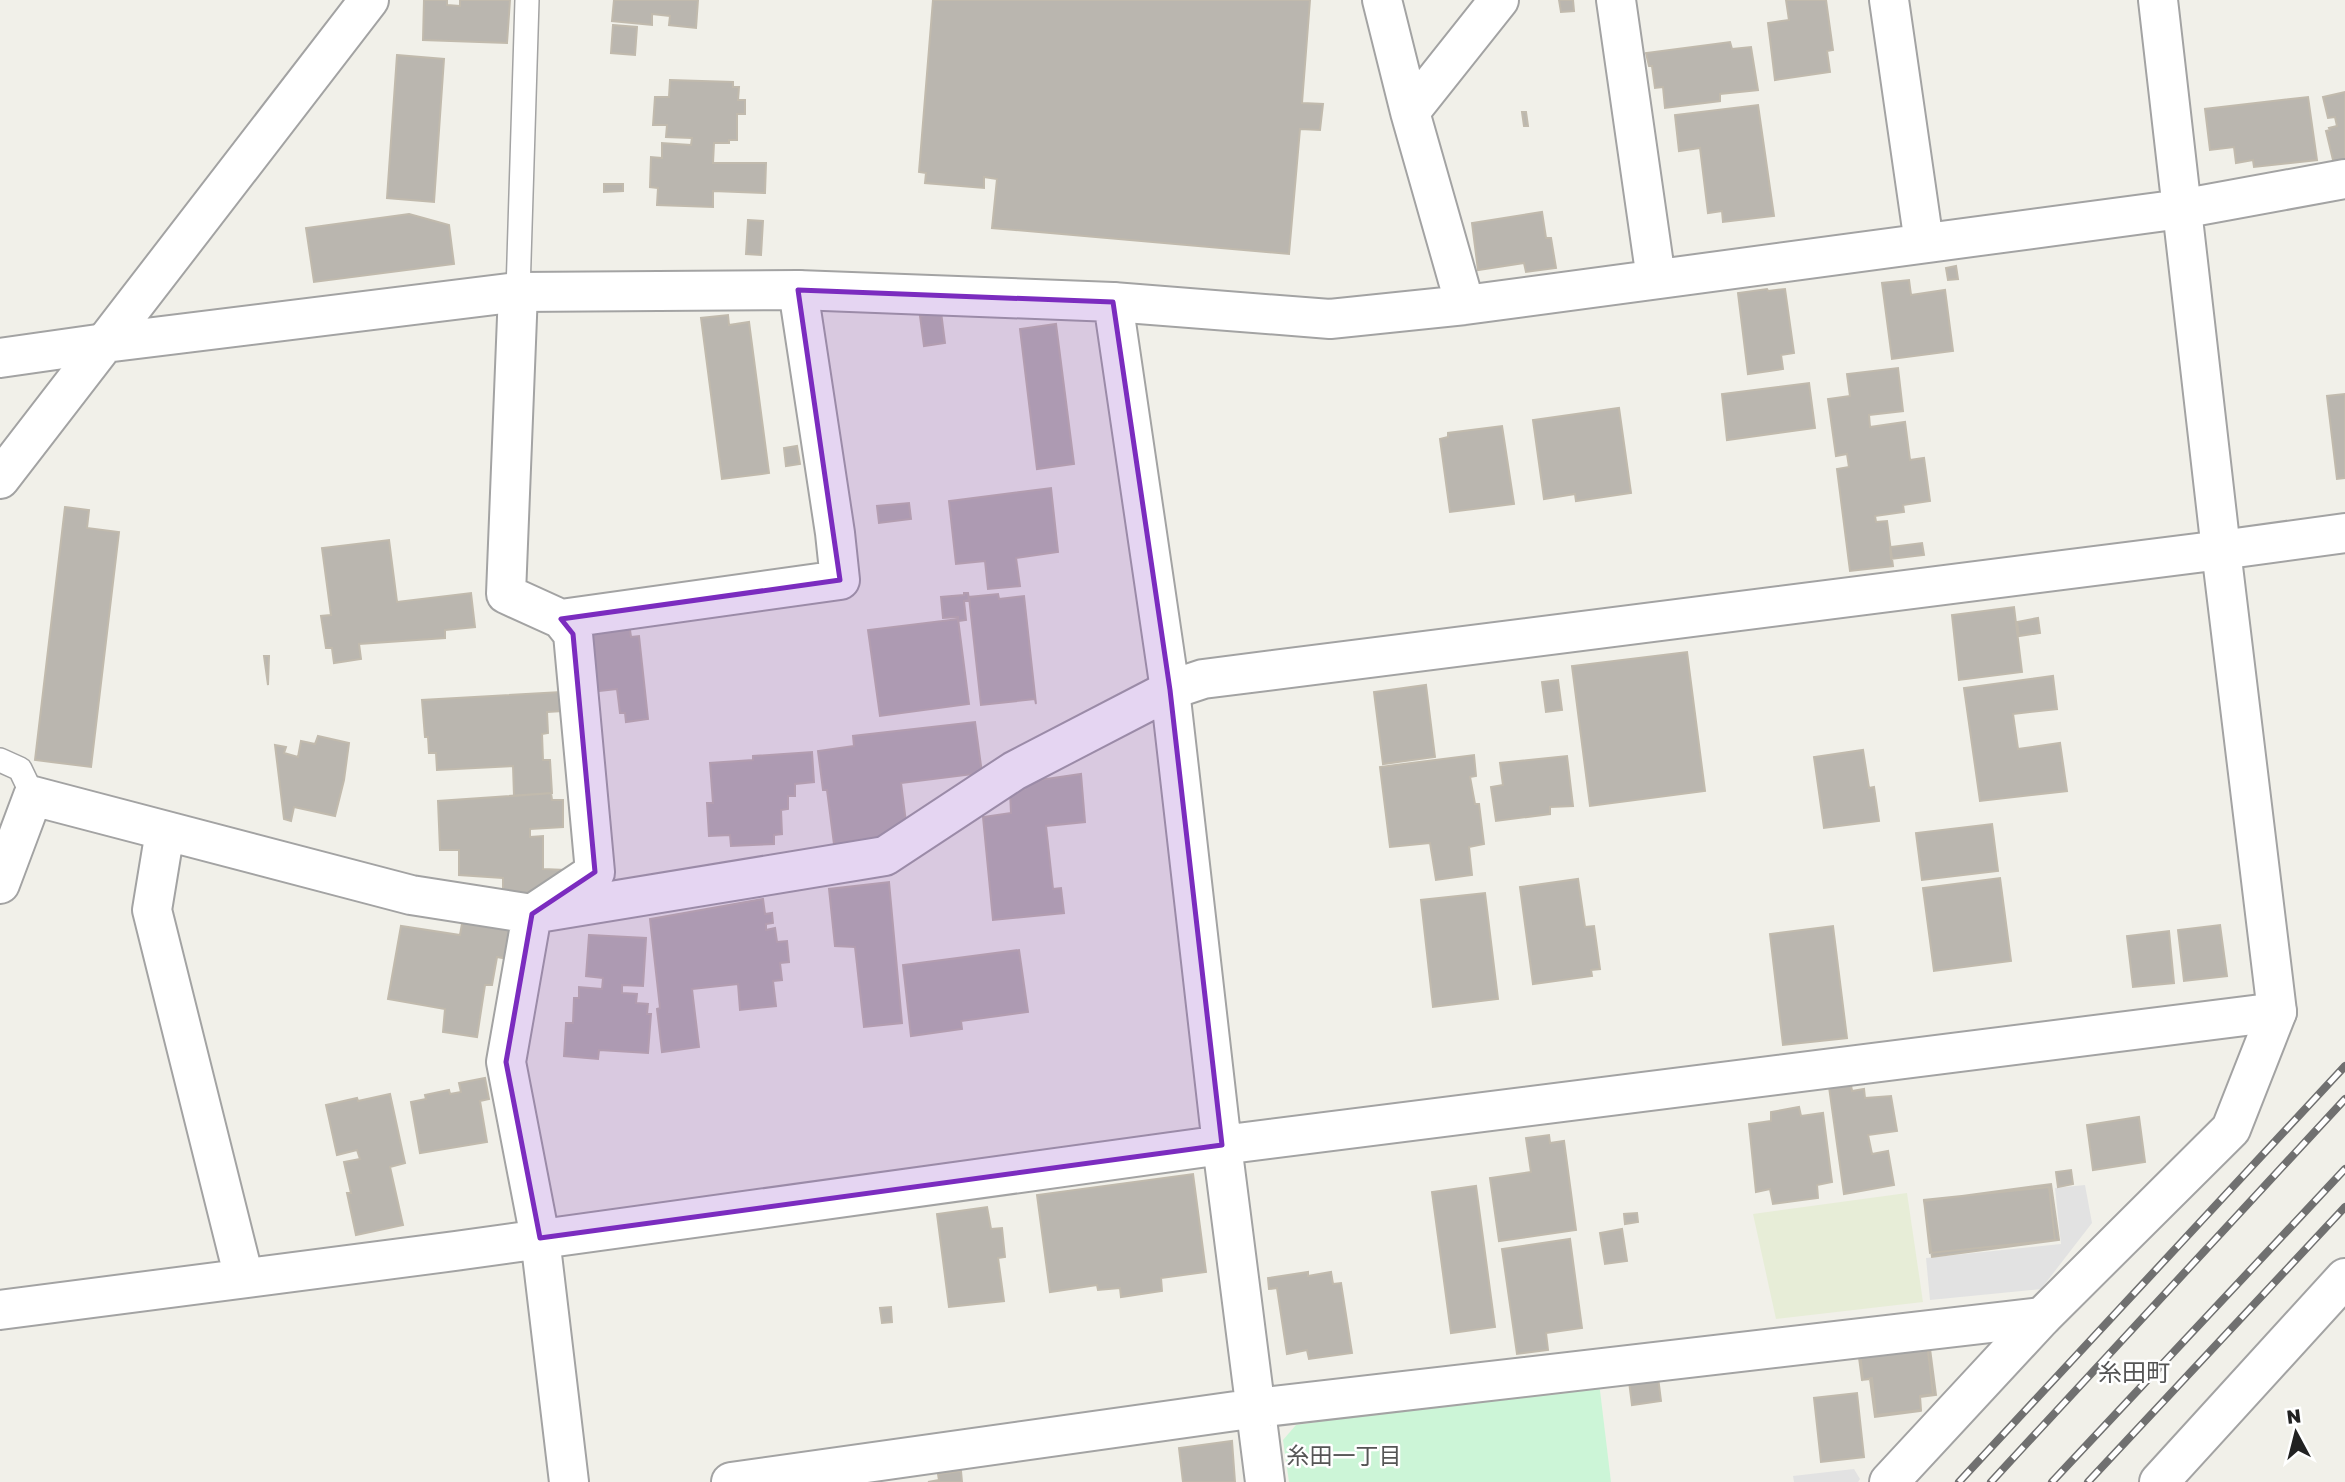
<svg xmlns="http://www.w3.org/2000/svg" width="2345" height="1482" viewBox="0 0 2345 1482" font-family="'Golos Text','Noto Sans JP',sans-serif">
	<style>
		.farmland { fill: #e7edd7 }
		.park { fill: #ccf5d7 }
		.parking { fill: #e2e2e2 }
		.building { fill: #bab6af; stroke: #c1baad; stroke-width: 2 }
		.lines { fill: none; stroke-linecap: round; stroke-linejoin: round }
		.service-casing { stroke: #a3a3a3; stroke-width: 26 }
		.minor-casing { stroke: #a3a3a3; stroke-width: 42 }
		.tertiary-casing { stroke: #a3a3a3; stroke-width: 42 }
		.service { stroke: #fff; stroke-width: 23 }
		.minor { stroke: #fff; stroke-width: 38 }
		.tertiary { stroke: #fff; stroke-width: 38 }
		.rail-casing { stroke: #707070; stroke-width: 8 }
		.rail { stroke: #fff; stroke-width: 5; stroke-dasharray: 16; stroke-linecap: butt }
		.marked { fill: #7b2cbf; fill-opacity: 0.2; stroke: #7b2cbf; stroke-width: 5; stroke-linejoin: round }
		.labels { text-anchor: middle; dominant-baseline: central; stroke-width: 5; stroke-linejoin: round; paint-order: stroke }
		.neighbourhood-label { font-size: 23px; fill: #555; stroke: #fff }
		.quarter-label { font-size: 24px; fill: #555; stroke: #fff }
	</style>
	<rect width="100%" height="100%" fill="#f1f0e9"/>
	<path class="farmland" d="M1907 1193 1923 1302 1776 1319 1753 1214Z"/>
	<path class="park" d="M1599 1382 1611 1482H1289L1283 1440 1296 1425Z"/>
	<path class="parking" d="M2085 1185 2092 1223 2041 1289 1930 1300 1926 1258 2061 1244 2055 1188Z
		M1854 1469 1860 1479 1858 1482H1794L1793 1476Z"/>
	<path class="building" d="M424 0H447V5L460 6V0H510L507 43 423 40Z
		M614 0H698L696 28 669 25 670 16 652 14V25L612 21Z
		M933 0H1310L1302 103 1323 104 1320 130 1300 129 1289 254 992 228 997 179 984 177V188L925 183 926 173 919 172Z
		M1559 0H1573L1574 11 1561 12Z
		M1786 0H1826L1833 50 1827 51 1830 72 1775 80 1768 23 1789 20Z
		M613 25 637 27 635 55 611 53Z
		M1730 42 1732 49 1751 47 1758 90 1720 94V101L1665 108 1663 87 1655 88 1652 66H1649L1646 53Z
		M397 55 444 59 434 202 387 198Z
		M670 80 733 82V87H739L738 100H745V114H737V140H729V143H714L713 163H766L765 193 713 191V207L657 205 658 188 650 187 651 157 662 158V143L691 145 692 138 666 137 667 125H653L655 97H669Z
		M2345 92V162L2334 164 2326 131 2330 130 2329 128 2337 126 2335 117 2328 118 2323 97Z
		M2308 97 2317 160 2254 167 2253 160 2236 163 2234 147 2210 150 2205 109Z
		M1758 105 1774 216 1723 222 1722 211 1708 213 1700 148 1679 151 1675 115Z
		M1522 112H1526L1528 126H1524Z
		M604 184H623V191L604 192Z
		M1542 212 1546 238H1551L1556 268 1526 272 1524 263 1478 270 1472 223Z
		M409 214 449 225 454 264 314 282 306 228Z
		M748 220 763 221 761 255 746 254Z
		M1956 266 1958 279 1948 280 1946 268Z
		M1909 280 1911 295 1945 290 1953 351 1892 359 1882 283Z
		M1767 289 1768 291 1785 289 1794 353 1781 355 1783 369 1748 374 1738 293Z
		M941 312 945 343 924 346 920 316Z
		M728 315 729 325 749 322 769 473 722 479 701 318Z
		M1056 324 1074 464 1037 469 1020 329Z
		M1898 368 1903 411 1869 415 1870 427 1905 422 1910 460 1924 458 1930 501 1903 505 1904 512 1875 516 1876 522 1887 521 1893 566 1850 571 1837 469 1849 467 1847 454 1836 456 1828 399 1850 396 1847 374Z
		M1809 383 1815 428 1727 440 1722 394Z
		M2345 394V478L2337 479 2327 396Z
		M1619 408 1631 493 1576 501 1575 494 1544 499 1533 420Z
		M1502 426 1514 504 1450 512 1440 439 1448 437V433Z
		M797 446 800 464 786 466 784 448Z
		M1051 488 1058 552 1016 558 1020 586 988 589 985 561 956 564 949 501Z
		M909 503 911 519 879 523 877 506Z
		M65 507 89 510 87 528 119 532 91 767 35 760Z
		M389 540 397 602 471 593 475 627 445 630V638L359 644 361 659 334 663 332 648H326L321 616 331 615 322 548Z
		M1922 543 1924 555 1891 559 1890 547Z
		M964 593H968L969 600 964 601 966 620 958 621V617L943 618 941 597 964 595Z
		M998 594 999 599 1024 596 1036 704 1035 699 981 705 969 597Z
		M2014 607 2022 672 1959 680 1952 615Z
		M2038 618 2040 633 2019 636 2017 622Z
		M958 619 969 704 880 716 868 630Z
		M629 623 631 637 639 636 648 719 626 722 625 713H620L617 689 591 692 587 632Z
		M1687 652 1705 791 1590 806 1572 666Z
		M264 656H269L268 685Z
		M2053 676 2057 709 2013 714 2018 749 2060 743 2067 791 1980 801 1964 688Z
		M1558 680 1562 710 1546 712 1542 682Z
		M1426 685 1435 757 1383 764 1374 692Z
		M561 692 562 711 547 712 548 733 542 734 543 760H550L552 793 514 796 513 766 437 770 436 753H429L428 737H425L422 700Z
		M975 722 982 773 901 783 906 822 884 836 834 844 827 790H823L818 751 854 746 853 736Z
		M318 736 349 743 344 780 335 816 294 807 291 821 284 819 275 745 286 747 284 753 298 757 301 741 315 744Z
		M1863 750 1869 788 1874 787 1879 821 1824 828 1814 757Z
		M812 752 814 782 795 784V796H788V809L781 810 782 834 774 835V844L731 846 730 835 709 836 707 803H713L710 763 753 760V756Z
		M1474 755 1476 776 1470 777 1475 804H1479L1484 844 1469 847 1472 875 1436 880 1430 843 1390 847 1380 767Z
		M1567 756 1573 806 1550 807V814L1496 821 1491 787 1503 785 1500 763Z
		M1081 774 1085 822 1046 826 1053 889 1061 888 1064 913 993 920 983 817 1011 813 1010 792 1025 789V782Z
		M551 793 552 800H563V827L530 829V837L543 836V869L565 870 564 897 503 896V878L459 875V850H440L438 801Z
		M1992 824 1998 871 1922 880 1916 833Z
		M2000 878 2011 961 1934 971 1923 888Z
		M1578 879 1585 927 1594 926 1600 969 1591 970 1592 976 1533 984 1520 887Z
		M889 882 902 1023 864 1027 855 947 835 946 829 889Z
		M1485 893 1498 999 1433 1007 1421 900Z
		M763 899 765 914 772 913 773 923 766 924V930L775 928 777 942 787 941 789 962 780 963 782 980 773 981 776 1006 740 1010 738 984 692 989 699 1047 662 1052 657 1009 660 1008 650 919Z
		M463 918 513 927 508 959 497 957 492 985H485L477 1037 443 1032 445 1009 388 999 401 926 460 935Z
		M2220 925 2227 976 2184 981 2178 930Z
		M1833 926 1847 1038 1783 1045 1770 934Z
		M1833 926 1847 1038 1783 1045 1770 934Z
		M2169 931 2174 983 2133 987 2127 936Z
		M589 935 646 938 643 986 622 985V993L637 994 636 1003 648 1004 647 1014H651L648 1053 599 1050 598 1059 564 1056 566 1023H573L574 998H579V987L602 989 603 978 586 976Z
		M1019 950 1028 1012 961 1021 962 1029 911 1036 903 965Z
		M485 1078 489 1099 480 1101 487 1142 420 1153 411 1102 426 1099 425 1095 449 1090 450 1094 461 1092 459 1083Z
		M1851 1085 1852 1091 1864 1089 1865 1098 1891 1096 1897 1131 1868 1135 1872 1154 1888 1151 1894 1185 1844 1194 1829 1087Z
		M390 1094 405 1163 390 1167 403 1225 356 1235 347 1193H351L344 1162 360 1159 357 1150 337 1155 326 1105 357 1098 358 1101Z
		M390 1094 405 1163 390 1167 403 1225 356 1235 347 1193H351L344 1162 360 1159 357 1150 337 1155 326 1105 357 1098 358 1101Z
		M1799 1107 1801 1116 1823 1113 1832 1182 1817 1185 1818 1198 1773 1204 1770 1189 1756 1192 1749 1124 1771 1121V1112Z
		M2139 1117 2145 1162 2093 1170 2087 1125Z
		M1549 1135 1550 1143 1564 1141 1576 1230 1499 1241 1490 1178 1531 1172 1526 1138Z
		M2071 1170 2073 1184 2058 1187 2056 1172Z
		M1193 1174 1206 1272 1161 1278 1162 1291 1121 1297 1120 1288 1098 1290 1097 1285 1050 1292 1037 1195Z
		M2051 1184 2059 1240 1932 1257 1924 1201Z
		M2051 1184 2059 1240 1932 1257 1924 1201Z
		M1476 1186 1495 1327 1451 1333 1432 1192Z
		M2049 1187 2055 1240 1930 1253 1924 1200Z
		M987 1207 991 1229 1002 1228 1005 1257 998 1258 1004 1301 949 1307 937 1214Z
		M1637 1213 1638 1222 1625 1224 1624 1214Z
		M1622 1229 1627 1261 1605 1264 1600 1233Z
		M1570 1239 1582 1328 1546 1333 1548 1350 1517 1354 1502 1249Z
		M1308 1272V1276L1331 1272 1333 1284 1341 1283 1352 1353 1309 1359 1307 1350 1287 1354 1277 1288 1269 1289 1268 1278Z
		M891 1307 892 1322 882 1323 880 1308Z
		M1926 1335 1933 1394 1920 1396 1921 1410 1876 1415 1872 1378 1863 1380 1859 1343Z
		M1929 1341 1936 1395 1920 1397 1921 1411 1875 1417 1870 1379 1862 1380 1858 1350Z
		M1658 1377 1661 1401 1632 1405 1629 1381Z
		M1857 1393 1864 1457 1821 1462 1814 1398Z
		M1232 1441 1235 1482H1183L1179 1448Z
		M961 1471 962 1482H928L939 1480 938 1474Z"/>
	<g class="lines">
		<g class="service-casing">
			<path id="service" d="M518 292 527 0
				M0 760 20 769 33 796"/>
		</g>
		<g class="minor-casing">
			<path id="minor" d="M1382 0 1410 112 1465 305
				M1616 0 1656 279
				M1889 0 1924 243
				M2158 0 2221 550
				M1410 112 1499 0
				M518 292 506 594 561 619 573 634 595 872 532 914 506 1062 540 1238 569 1482
				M1113 302 1330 319 1465 305 2181 209 2345 179
				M0 358 105 343
				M561 619 840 580 835 533 798 290
				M165 831 152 910 244 1278
				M0 884 33 796 411 895 532 914 885 856 1014 771 1170 690 1222 1145 1265 1482
				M0 1310 455 1251 1222 1145 2277 1012
				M731 1482 1257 1408 2042 1317
				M2159 1482 2345 1278"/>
		</g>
		<g class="tertiary-casing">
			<path id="tertiary" d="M105 343 518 292 798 290 1113 302 1170 690 1203 679 2221 550 2277 1012 2231 1129 2042 1317 1889 1482
				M0 479 369 0
				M2221 550 2345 533"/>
		</g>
		<use href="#service" class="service"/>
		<use href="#minor" class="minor"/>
		<use href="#tertiary" class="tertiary"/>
		<g class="rail-casing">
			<path id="rail" d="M1959 1482 2345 1066
				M1991 1482 2345 1099
				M2052 1482 2345 1169
				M2088 1482 2345 1207"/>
		</g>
		<use href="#rail" class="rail"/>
	</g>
	<path class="marked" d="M798 290 1113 302 1170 690 1222 1145 540 1238 506 1062 532 914 595 872 573 634 561 619 840 580Z"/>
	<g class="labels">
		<g class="neighbourhood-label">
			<text x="1344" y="1455">糸田一丁目</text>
		</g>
		<g class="quarter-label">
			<text x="2134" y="1371">糸田町</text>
		</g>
	</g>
	<g transform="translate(2296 1433) rotate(353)" stroke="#ffffff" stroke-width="5" paint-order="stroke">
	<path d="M0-5L12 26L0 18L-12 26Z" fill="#222222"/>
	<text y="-10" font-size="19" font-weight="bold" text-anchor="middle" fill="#222222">N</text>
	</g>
</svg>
